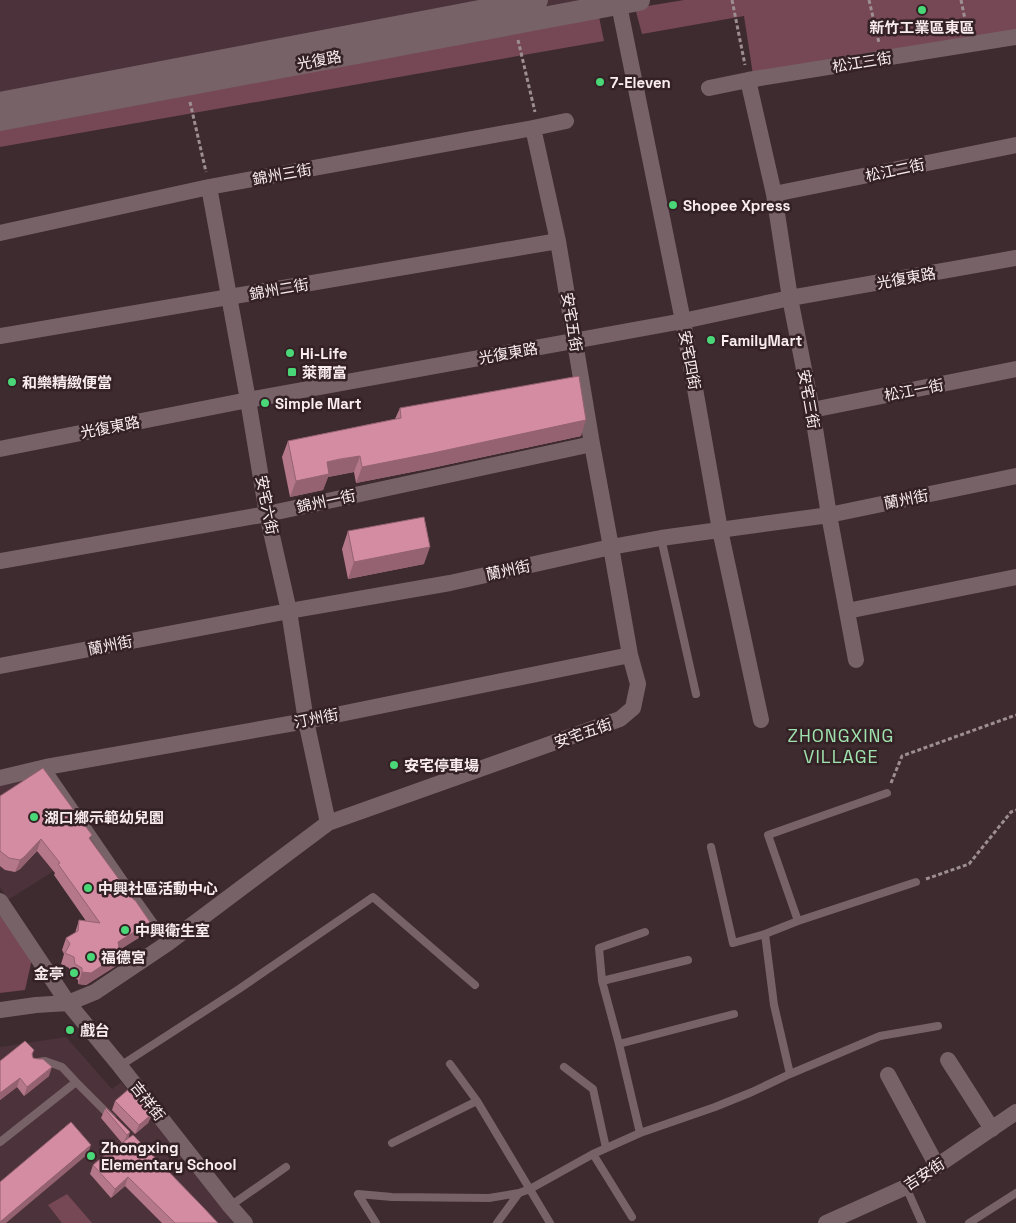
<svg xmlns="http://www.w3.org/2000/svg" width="1016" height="1223" viewBox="0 0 1016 1223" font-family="'Space Grotesk','Noto Sans TC',sans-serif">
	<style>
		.built { fill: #4c323a }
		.green { fill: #764755 }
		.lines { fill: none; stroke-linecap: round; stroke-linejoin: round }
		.path { stroke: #9d8e92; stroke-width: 3; stroke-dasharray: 4 2.5; stroke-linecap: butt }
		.lane { stroke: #776268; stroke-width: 8 }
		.street { stroke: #776268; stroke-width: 16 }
		.secondary { stroke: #776268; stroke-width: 22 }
		.wall { fill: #b5788a }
		.shaded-wall { fill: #946271 }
		.building { fill: #d38ca1; stroke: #946271 }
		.poi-dot { fill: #4ad777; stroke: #332126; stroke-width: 2 }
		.labels { text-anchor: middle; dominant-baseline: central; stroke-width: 5; stroke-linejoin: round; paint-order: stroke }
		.poi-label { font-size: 15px; font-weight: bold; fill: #f9ecef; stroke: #332126; text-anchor: start }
		.street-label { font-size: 15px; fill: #f9ecef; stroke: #332126 }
		.quarter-label { font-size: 18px; letter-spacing: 1px; fill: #9fe2ad; stroke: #332126 }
	</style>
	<rect width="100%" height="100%" fill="#3d2b30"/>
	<path class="built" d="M0 0H582L0 110Z
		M37 774 92 847 8 900 0 887V786Z
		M66 1037 112 1089 121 1082 236 1223H0V1047Z"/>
	<path class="green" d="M684 0H1016V31L753 75 744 16 642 34 635 8Z
		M598 12 604 41 0 147V125Z
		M0 915 32 959 25 990 0 993Z
		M67 1194 92 1223H62L48 1205Z"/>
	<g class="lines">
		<path class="path" d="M732 0 745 65
			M869 0 879 43
			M961 0 967 29
			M518 40 535 112
			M190 102 206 172
			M891 783 902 756 1016 715
			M926 879 969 864 1011 812 1016 810"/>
		<path class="lane" d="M661 538 696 694
			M46 767 131 891 168 943
			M711 847 733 943 765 934 798 921 916 882
			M798 921 768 835 887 793
			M765 934 774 1005 790 1074
			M602 981 688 960
			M619 1044 734 1014
			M38 1062 45 1061 62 1067 76 1082
			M450 1064 477 1101 550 1223
			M120 1066 239 989 373 897 475 985
			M564 1067 593 1089 606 1148
			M640 1133 619 1044 602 981 599 948 645 932
			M0 1142 76 1082 112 1118
			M392 1143 477 1101
			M593 1154 632 1217
			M906 1187 922 1223
			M230 1206 286 1167
			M376 1223 358 1194 392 1197 489 1198 519 1193
			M497 1223 519 1193 530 1189 593 1154 640 1133 715 1107 752 1092 790 1074 880 1036 938 1026
			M969 1223 1016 1193"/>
		<path class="street" d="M618 0 683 321 720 530 761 720
			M748 80 774 194 790 298 812 410 829 515 856 660
			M709 88 748 80 1016 37
			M209 187 248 400 267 514 289 611 306 721 328 823
			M774 194 1016 145
			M0 233 209 187 533 128 566 121
			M0 336 558 241
			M812 410 1016 369
			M0 449 248 400 683 321 790 298 1016 258
			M0 561 267 514 592 444
			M847 611 1016 577
			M0 666 289 611 450 583 611 547 661 538 829 515 1016 476
			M0 778 46 767 306 721 630 655
			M0 901 68 1003 120 1066 230 1206 245 1223
			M0 1010 36 1005 68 1003 95 992 168 943 328 823 620 719 633 708 638 684 630 655 611 547 592 444 558 241 533 128
			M948 1060 992 1129
			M888 1075 937 1166
			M826 1223 906 1187 1016 1112"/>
		<path class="secondary" d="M0 103 537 0
			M0 120 639 0"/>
	</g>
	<path class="wall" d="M400 408 581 436 427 469 356 483 354 472 328 477 323 490 290 497 282 457 288 441 395 419Z
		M348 531 424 564 348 579 342 549Z
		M0 796 91 840 145 934 119 950 116 966 86 985 78 984V980L71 975 69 968 61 964 64 954 62 950 66 938 75 933 79 920 86 921 54 875 55 873 37 851 20 869 15 872 5 870 0 866Z
		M32 1055 33 1058 49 1076 24 1096 17 1087 0 1100V1061Z
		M115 1101 152 1114 148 1123 135 1134 112 1110Z
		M105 1109 130 1132 128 1139 218 1223H162L125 1186 111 1198 90 1174 93 1165 122 1143 101 1118Z"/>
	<path class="shaded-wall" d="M586 420 581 436 427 469 356 483 362 467Z
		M360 456 354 472 328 477 323 490 290 497 296 481 327 462Z
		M430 547 424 564 348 579 354 562Z
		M41 839 37 851 20 869 15 872 20 860Z
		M150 922 145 934 113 954 118 942Z
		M120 954 116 966 86 985 78 984 82 972Z
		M52 1067 49 1076 24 1096 27 1087Z
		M20 1078 17 1087 0 1100V1093Z
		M152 1114 148 1123 135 1134 139 1125Z
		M130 1132 127 1141 123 1144 127 1135Z
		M91 1145 88 1154 6 1223H0V1222Z
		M128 1177 125 1186 111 1198 115 1189Z"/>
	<path class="building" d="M579 376 586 420 433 453 362 467 360 456 340 459 327 462 329 474 296 481 288 441 401 418 400 408Z
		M424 517 430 547 354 562 348 531Z
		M43 768 92 835 89 838 134 900H135L150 922 118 942 120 954 91 973 82 972V968L75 964 74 957 65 953 70 944 66 938 78 931 79 920 100 923 58 864 60 863 41 839 24 857 20 860 9 858 0 851V796Z
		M25 1041 34 1050 32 1054 33 1058 38 1059H43L52 1067 27 1087 20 1078 0 1093V1061Z
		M130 1088 152 1114 139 1125 115 1101Z
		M106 1108 130 1132 127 1135 105 1109Z
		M71 1122 91 1145 0 1222V1182Z
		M133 1135 202 1206 218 1223H175L128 1177 115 1189 93 1165 107 1153Z"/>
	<g class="poi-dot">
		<circle cx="922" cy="10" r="5"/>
		<circle cx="600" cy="82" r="5"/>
		<circle cx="673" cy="205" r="5"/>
		<circle cx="711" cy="340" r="5"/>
		<circle cx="290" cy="353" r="5"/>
		<rect x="287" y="367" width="10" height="10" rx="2.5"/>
		<circle cx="12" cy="382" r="5"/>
		<circle cx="265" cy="403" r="5"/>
		<circle cx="394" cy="765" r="5"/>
		<circle cx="34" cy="817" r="5"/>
		<circle cx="88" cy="888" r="5"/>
		<circle cx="125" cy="930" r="5"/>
		<circle cx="91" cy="957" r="5"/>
		<circle cx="74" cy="973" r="5"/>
		<circle cx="70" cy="1030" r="5"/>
		<circle cx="91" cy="1156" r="5"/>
	</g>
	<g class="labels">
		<g class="poi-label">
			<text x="922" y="27" text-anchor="middle">新竹工業區東區</text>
			<text x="610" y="82">7-Eleven</text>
			<text x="683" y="205">Shopee Xpress</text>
			<text x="721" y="340">FamilyMart</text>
			<text x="300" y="353">Hi-Life</text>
			<text x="302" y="372">萊爾富</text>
			<text x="22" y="382">和樂精緻便當</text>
			<text x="275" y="403">Simple Mart</text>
			<text x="404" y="765">安宅停車場</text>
			<text x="44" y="817">湖口鄉示範幼兒園</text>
			<text x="98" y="888">中興社區活動中心</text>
			<text x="135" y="930">中興衛生室</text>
			<text x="101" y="957">福德宮</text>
			<text x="64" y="973" text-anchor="end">金亭</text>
			<text x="80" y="1030">戲台</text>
			<text x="101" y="1147">Zhongxing<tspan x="101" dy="17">Elementary School</tspan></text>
		</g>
		<g class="street-label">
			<text transform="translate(319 60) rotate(-11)">光復路</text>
			<text transform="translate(862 62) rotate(-9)">松江三街</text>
			<text transform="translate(895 170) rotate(-12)">松江二街</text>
			<text transform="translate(282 174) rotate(-10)">錦州三街</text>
			<text transform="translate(906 278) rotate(-10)">光復東路</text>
			<text transform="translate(279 289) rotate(-10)">錦州二街</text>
			<text transform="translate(572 322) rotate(81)">安宅五街</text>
			<text transform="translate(508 353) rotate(-10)">光復東路</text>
			<text transform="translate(690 360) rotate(80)">安宅四街</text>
			<text transform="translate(914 390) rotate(-11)">松江一街</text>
			<text transform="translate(809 399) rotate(80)">安宅三街</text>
			<text transform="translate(110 427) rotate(-11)">光復東路</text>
			<text transform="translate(906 499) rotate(-11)">蘭州街</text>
			<text transform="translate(326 501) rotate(-12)">錦州一街</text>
			<text transform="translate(267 505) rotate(79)">安宅六街</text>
			<text transform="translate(508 570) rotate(-12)">蘭州街</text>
			<text transform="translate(110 645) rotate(-11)">蘭州街</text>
			<text transform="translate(316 718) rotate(-11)">汀州街</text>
			<text transform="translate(583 733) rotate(-19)">安宅五街</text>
			<text transform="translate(148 1101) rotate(52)">吉祥街</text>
			<text transform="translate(924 1174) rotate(-33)">吉安街</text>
		</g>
		<g class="quarter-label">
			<text x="841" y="735">ZHONGXING<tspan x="841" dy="21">VILLAGE</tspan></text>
		</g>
	</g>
</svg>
